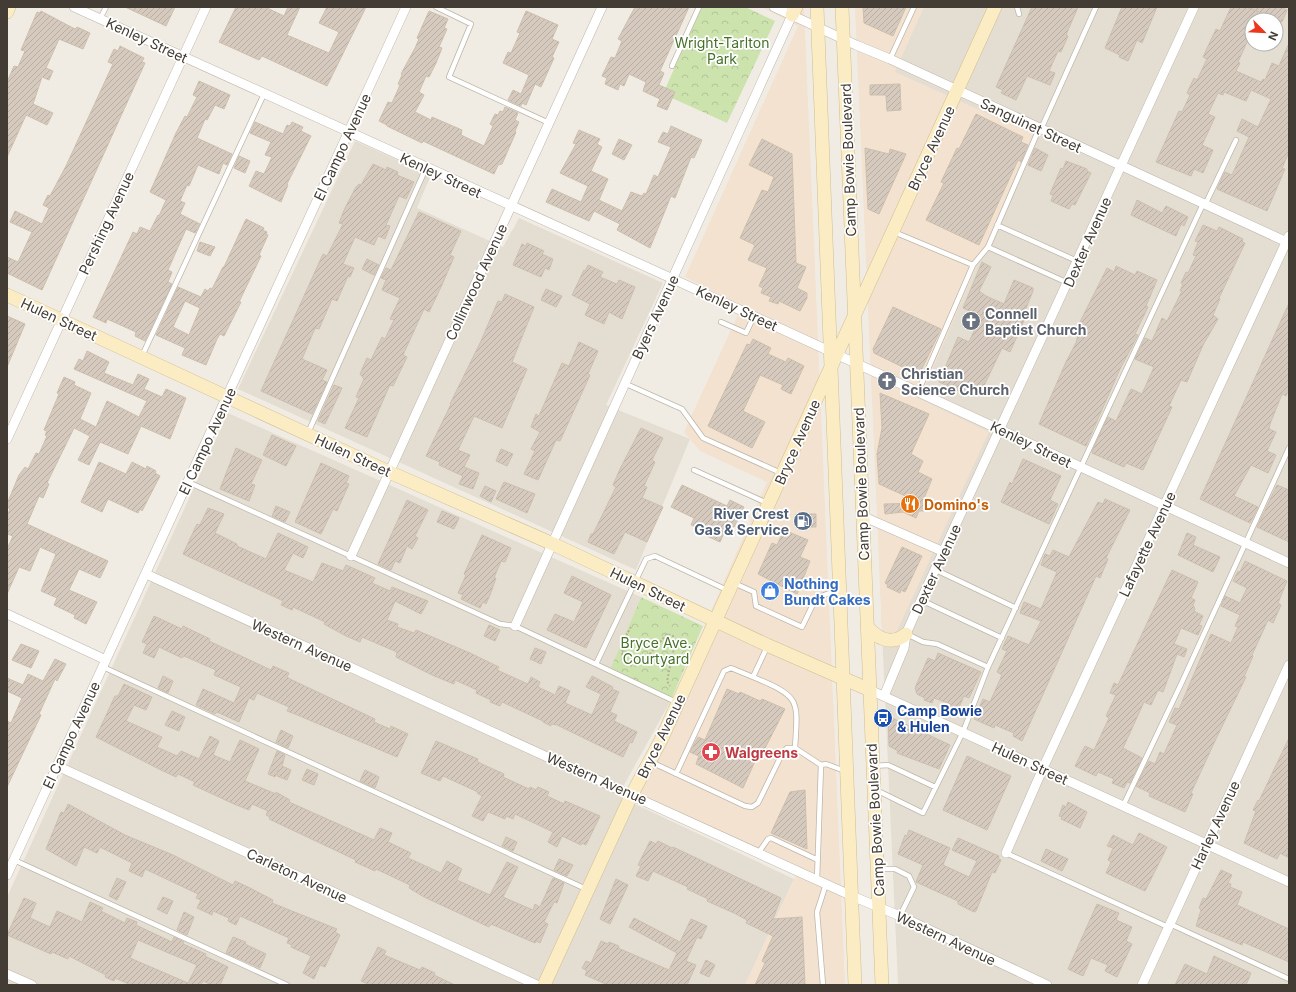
<svg xmlns="http://www.w3.org/2000/svg" width="1296" height="992" viewBox="0 0 1296 992" font-family="Inter,sans-serif">
	<style>
		.residential { fill: #e4ded2; fill-rule: evenodd }
		.commercial { fill: #f2e2cf }
		.park { fill: url(#park-crowns) }
		.building { fill: url(#building-hatch); stroke: #ccbfad; fill-rule: evenodd }
		.lines { fill: none; stroke-linecap: round; stroke-linejoin: round }
		.lane-casing { stroke: #beb6aa; stroke-width: 6 }
		.street-casing { stroke: #beb6aa; stroke-width: 10 }
		.secondary-casing { stroke: #cfbe95; stroke-width: 14 }
		.path { stroke: #bcaf99; stroke-width: 2; stroke-dasharray: 2 2; stroke-linecap: butt }
		.lane { stroke: #fff; stroke-width: 4.5 }
		.street { stroke: #fff; stroke-width: 9 }
		.secondary { stroke: #fbecc3; stroke-width: 13 }
		.labels { text-anchor: middle; dominant-baseline: central; stroke-width: 3.5; stroke-linejoin: round; paint-order: stroke }
		.street-label { font-size: 14px; fill: #423c34; stroke: #fff }
		.park-label { font-size: 14px; fill: #47702b; stroke: #fff }
		.worship-label { font-size: 14px; font-weight: bold; fill: #5b616d; stroke: #fff; text-anchor: start }
		.food-label { font-size: 14px; font-weight: bold; fill: #c56008; stroke: #fff; text-anchor: start }
		.service-label { font-size: 14px; font-weight: bold; fill: #4e5e75; stroke: #fff; text-anchor: end }
		.shop-label { font-size: 14px; font-weight: bold; fill: #366cbe; stroke: #fff; text-anchor: start }
		.transit-label { font-size: 14px; font-weight: bold; fill: #164399; stroke: #fff; text-anchor: start }
		.health-label { font-size: 14px; font-weight: bold; fill: #be3a42; stroke: #fff; text-anchor: start }
	</style>
	<defs>
		<pattern id="park-crowns" width="20" height="18" patternUnits="userSpaceOnUse"><rect width="20" height="18" fill="#cde3ae"/><path d="M2 6a3 3 0 1 1 6 0M12 15a3 3 0 1 1 6 0" fill="none" stroke="#b1c496"/></pattern>
		<pattern id="building-hatch" width="6" height="6" patternUnits="userSpaceOnUse"><rect width="6" height="6" fill="#d5cabd"/><path d="M-1 1l2-2M0 6l6-6M5 7l2-2" fill="none" stroke="#b8aea3"/></pattern>
	</defs>
	<rect width="100%" height="100%" fill="#f1ece3"/>
	<path class="residential" d="M860 7H1289V985H898L882 632ZM1252 20H1276V44H1252Z
		M355 141 431 175 417 208 503 247 519 218 663 283 606 405 690 439 636 570 238 389Z
		M228 413 641 597 608 674 670 702 618 796 794 879 745 985H7V897Z"/>
	<path class="commercial" d="M761 7H804L845 985H745L798 871 632 794 767 482 700 451 684 432 742 306 685 277 798 26Z
		M855 7H924L895 72 1033 134 920 399 989 432 896 633 882 632Z"/>
	<path class="park" d="M701 7H745L775 21 727 123 663 94Z
		M641 597 703 626 670 702 608 674Z"/>
	<path class="building" d="M125 7H175L166 26Z
		M236 7H265L284 16 288 7H300L287 35 329 53 339 32 319 23 327 7H366L327 86 262 56 259 60 219 42Z
		M635 7H689L660 71 664 73 659 85 675 92 667 110 657 106 660 99 643 91 646 82 629 74 624 86 620 84 618 90 605 84 607 78 602 76 611 57 615 58 622 41 618 39Z
		M863 7H906L893 36 864 23Z
		M1032 7H1078L1066 35 1068 36 1061 52 1058 51 1049 71 1055 73 1050 85 1027 76 1016 100 1001 93 1003 90 996 87Z
		M1122 7H1157L1142 43 1137 40 1128 61 1119 57 1120 55 1105 48Z
		M1231 7H1246L1258 12 1255 20H1252V31L1238 62 1240 63 1236 71 1261 82 1263 79 1265 80 1272 63 1279 66 1289 43V152L1282 168 1285 169 1267 211 1217 189 1225 172 1232 175 1249 137 1237 131 1242 119 1258 127 1271 99 1251 90 1246 101 1224 92 1223 95 1218 93 1208 114 1215 117 1202 145 1213 150 1203 173 1194 169 1191 176 1156 162 1179 111 1182 112 1190 95 1187 93 1194 78 1197 80 1207 59 1203 57 1216 29 1220 31Z
		M1247 7H1281L1287 10 1282 22Z
		M41 11 75 29 77 27 90 33 83 49 59 39 46 68 53 71 49 80 42 77 33 104 53 113 47 125 26 115 7 157V82L14 66 18 67 25 51 21 50 37 12 40 13Z
		M429 11 448 19 444 28 447 29 439 47 442 48 436 63 429 77 426 76 419 92 424 95 415 112 431 120 432 117 462 130 461 135 484 146 493 126 490 124 495 114 498 115 500 111 503 112 505 107 518 113 515 120 519 122 515 131 516 132 502 164 498 165 494 174 423 141 422 143 387 126V125L379 121 388 102 392 103 400 85 398 84 402 75 401 74 415 48 419 39 417 38Z
		M526 11 558 25 552 39 559 42 552 57 554 58 541 87 535 84 526 105 522 103 521 106 508 100 513 90 521 94 529 75 503 63 508 52 511 53 520 33 517 32Z
		M120 46 144 58 142 62 145 63 42 290 7 273V257L18 262 32 232 10 222 15 211 42 224 49 208 43 205 48 195 50 196 66 166 113 64 108 62 114 49 118 51Z
		M199 81 230 95 224 109 215 105 207 120 205 119 197 138 232 154 227 165 223 163 219 174 198 165 189 186 187 185 180 201 185 203 180 214 200 224 195 233 186 229 168 270 172 272 168 282 172 284 145 341 135 336 136 332 107 319 106 323 93 317 133 232 137 234 140 227 150 231 158 215 159 216 166 200 150 192 176 133 185 116 187 117 197 97 193 95Z
		M900 84 901 110 887 111 886 95H870V85Z
		M976 114 1023 137 1021 142 1028 145 1021 162 1018 160 979 245 926 220 944 183 941 182 957 148 959 149Z
		M255 122 283 134 287 125 290 126 292 122 303 127 301 131 311 136 287 184 288 185 281 202 249 186 256 171 264 174 272 157 265 155 271 142 250 133Z
		M671 126 702 140 694 158 691 157 675 198 671 196 650 248 617 230 620 224 594 211 589 221 546 202 552 189 581 202 588 186 560 173 576 144 573 143 579 130 600 139 597 144 602 147 591 171 608 179 599 200 622 211 631 192 642 196 644 193 646 194 654 175 658 177 671 147 658 142 663 132 668 134Z
		M619 139 632 145 624 160 612 154Z
		M762 139 792 154 796 263 806 267 797 288 807 293V298L800 311 779 301 778 304 769 301 771 297 761 293 763 288 759 286 767 268 748 260 755 245 740 238 762 190 768 192 774 177 749 165Z
		M865 148 889 154 890 149 906 154 879 214 868 209Z
		M1035 148 1048 155 1041 171 1028 165Z
		M239 156 250 161 245 173 234 168Z
		M1066 161 1087 169V171L1091 173 1075 205 1072 204 1069 209 1051 201 1053 195 1050 194 1061 168 1063 169Z
		M373 164 386 170 387 167 398 172 397 175 414 182 406 199 399 196 386 225 390 226 385 239 378 236 374 245 355 237 343 264 354 268 350 277 348 276 337 301 332 299 319 329 315 328 302 359 327 370 322 380 327 382 312 414 261 391 323 254 327 256 343 224 339 223 345 208 356 187 359 184 361 185Z
		M1137 200 1162 213 1166 206 1188 217 1184 226 1181 224 1176 236 1131 215Z
		M419 212 461 231 450 255 454 257 441 287 429 312 424 309 403 355 407 357 393 386 390 385 388 389 367 437 345 428 359 398 356 397 364 379 360 374 367 358 371 360 382 337 385 339 394 320 390 319 400 298 382 290 386 280 381 278 386 268 391 270Z
		M246 219 264 228 263 230 267 232 266 234 268 235 259 255 261 256 239 302H241L224 336 220 334 217 339 206 365 182 355 185 348 156 335 178 287 201 297 205 289 208 291 210 288 212 289 223 267H224ZM185 301 200 308 189 335 173 327Z
		M1203 225 1217 231 1219 227 1243 239 1242 242 1245 243 1219 298 1220 299 1213 315 1218 319 1203 345 1187 382 1181 380 1169 406 1172 407 1143 470 1126 463 1124 467 1092 453 1093 449 1108 417 1116 421 1131 389 1142 394 1154 367 1135 359 1145 338 1152 341 1162 318 1167 321 1182 291H1180L1183 284 1181 283 1186 272 1188 273 1196 256 1193 255 1198 242 1195 241Z
		M200 242 215 247 210 256 197 251Z
		M527 243 544 251 542 254 553 259 549 270 545 268 541 277 513 265 522 244 526 246Z
		M367 259 379 265 374 275 362 269Z
		M982 262 991 267 979 291 986 296 1004 304 1014 280 1033 288V291L1024 313 1027 314 1010 352 1002 348 979 396 972 393 970 396 939 382 958 337 969 342 981 316 963 308Z
		M588 265 603 272 600 277 617 284 619 280 635 287 622 319 609 312 604 324 585 315 590 304 572 295 584 270 585 271Z
		M1116 266 1135 275 1137 271 1157 280 1146 306 1148 307 1135 334 1138 335 1120 369 1086 446 1039 424 1066 362 1076 343 1079 331 1076 330 1107 268 1114 272Z
		M546 289 562 296 556 307 541 300Z
		M505 294 534 307 512 362 527 369 502 428 474 416 458 450 470 455 464 467 479 473 473 489 459 484 463 476 439 465 440 462 426 456 451 404H450L481 341 498 301 502 302Z
		M1289 303V389L1286 396 1282 394 1270 424 1269 429 1276 432 1267 451 1276 455 1268 473 1251 465 1234 496 1258 507 1250 523 1200 499Z
		M893 307 941 329 919 375 874 353 873 349Z
		M7 316 25 324 7 367Z
		M753 339 771 348 768 354 786 362 788 358 804 366 791 394 781 389 783 385 760 375 743 411 765 422 752 448 708 426 747 344 750 345Z
		M579 342 598 351 588 374 590 375 560 441 556 440 538 480 524 474 535 451 531 449 540 432 531 427 536 414 539 416 562 363 569 366Z
		M87 351 109 362 104 373 133 385 138 374 149 379 144 389 162 397 166 389 186 398 170 439 141 426 128 454 100 442 89 465 78 460 90 436 74 428 47 483 49 484 43 498 39 496 27 524 108 561 100 578 79 569 69 590 97 602 86 624 74 618 75 615 54 605 57 598 41 591 56 554 40 547 30 571 19 567 7 594V549L13 536 7 534V516L10 509 7 507V504L19 475 25 467 28 469 36 453 39 454 47 436 45 435 47 431 44 430 59 394 57 393 64 377 75 382 74 385 91 393 80 419 96 427 107 401 139 417 147 401 74 369 79 359 83 361Z
		M334 385 342 388 325 424 318 421Z
		M880 393 929 414 911 454 923 461 918 472 932 479 922 503H925V511H919L916 518 903 512 885 514 884 504 921 503 879 484 877 454 882 428Z
		M641 428 663 438 652 460 655 462 644 486 647 487 642 498 663 507 647 542 625 532 614 554 588 542 591 534H593L616 487 613 485 620 469Z
		M272 435 296 446 286 466 263 455Z
		M236 448 262 460 251 484 255 485 249 501 220 489Z
		M501 449 513 454 507 466 496 461Z
		M1023 459 1061 476 1050 500 1058 504 1049 524 1001 502 1010 482 1012 484Z
		M99 462 126 474 132 462 146 469 147 466 156 471 155 473 160 476 142 511 140 509 138 513 108 499 102 512 81 502Z
		M321 463 349 476 346 483 349 484 337 511 333 509 321 534 295 522Z
		M504 482 535 494 527 513 496 499Z
		M682 485 727 506 730 500 744 507 734 527 728 524 720 542 694 530 696 527 691 525 694 518 671 507Z
		M1277 485 1289 490V542L1257 527Z
		M485 486 496 491 491 502 480 496Z
		M1105 499 1130 510 1106 558 1108 559 1100 578 1096 576 1022 741 1013 736 1014 733 995 725 994 728 974 719 983 699 990 702 1002 675 997 672 1007 651 1002 649 1008 636 1029 645 1041 621 1020 613 1024 602 1041 609 1057 572 1041 565 1045 554 1050 556 1053 550 1069 557 1098 502 1103 504Z
		M407 500 428 510 415 536 418 538 412 549 407 546 400 563 395 561 391 570 378 564Z
		M276 506 290 512 285 522 272 516Z
		M208 508 224 514 215 533 237 544V546L266 559 278 533 308 547 303 558 293 553 284 570 313 582 322 563 343 571 346 565 375 578 372 583 390 591 392 587 428 601 421 614 395 601 387 620 398 624 397 627 414 633 416 630 470 653 499 667 497 670 528 684 531 677 540 682 538 687 555 695 559 686 570 691 565 703 592 715 601 694 586 687 592 676 613 687 612 689 619 692 610 712 617 715 614 721 637 732 632 743 630 742 623 757 557 725 551 724V726L543 722V721L502 702 500 706 490 702 491 700 476 693 477 690 455 680 454 684 432 675 396 657 397 652 362 637 360 642 346 636 324 624 325 622 293 607 292 610 281 605 283 601 279 599 183 554 197 524 200 525Z
		M442 511 459 518 454 529 437 522Z
		M803 514H816V527H803Z
		M784 530 808 540 800 557 810 561 797 594 758 574 772 543 777 545Z
		M1187 533 1196 537 1193 545 1220 557 1213 572 1178 555Z
		M482 535 511 548 505 562 501 561 494 578H496L490 595 486 604 483 602 480 608 461 599 463 595 458 593 466 575 464 574Z
		M902 547 922 556 905 592 901 590 900 593 887 587 888 585 885 583Z
		M1245 561 1287 581 1278 603 1281 605 1273 623 1268 620 1252 655 1253 656 1244 677H1246L1214 743 1191 793 1193 794 1185 812 1149 796 1150 793 1136 786 1149 761 1155 764 1160 752 1164 754 1177 725 1169 722 1175 708 1179 709 1211 634 1231 643 1238 627 1235 626 1240 615 1221 606 1225 596 1240 603 1247 588 1233 581 1238 571 1240 572Z
		M1172 570 1198 582 1191 598 1195 600 1193 605 1195 609 1194 611 1203 616 1199 625 1202 626 1198 635 1181 628 1174 644 1187 649 1184 657 1177 654 1163 692 1158 690 1151 705 1144 702 1123 748 1142 758 1130 783 1127 782 1124 788 1112 783 1114 779 1098 772 1096 776 1075 766 1085 746 1094 750 1109 718 1106 716 1116 695 1110 693 1114 683 1118 685Z
		M572 576 611 595 586 648 547 630 555 614 574 622 583 602 564 593Z
		M154 616 182 629 183 626 210 639 209 641 271 670 273 666 289 673 287 677 292 680 375 719 374 722 390 729 391 726 408 734 397 757 295 714 287 711 289 707 257 693 254 700 249 698 239 722 217 712 215 714 196 705 203 689 234 703 241 687 214 675 216 670 184 656 182 658 159 647 154 658 143 653 147 644 142 642Z
		M489 625 500 630 495 641 484 636Z
		M21 644 39 651 31 668 12 660Z
		M535 648 546 652 541 664 530 659Z
		M938 653 981 672 969 698 964 696 956 714 948 710 951 704 934 698 932 703 924 700 925 698 917 694 915 688 928 658 935 661Z
		M55 659 66 664 57 681 55 679 39 714 41 715 7 787V721L11 723 22 698 7 691V678L23 685 28 674 43 681Z
		M163 676 173 681 168 693 158 688Z
		M124 684 152 697 146 710 134 705 126 721 162 737 157 747 177 756 181 751 199 759 210 736 219 741 213 755 230 762 240 740 259 749 245 781 276 794V792L290 800 289 802 374 840 380 828 392 833 388 842 411 853 408 858 441 873 447 861 462 869 457 880 490 895 507 862 518 867 503 897 533 910 535 904 540 907 553 878 564 883 557 903 554 902 544 922 548 924 540 943 536 941 535 943 491 924 489 927 424 897 409 888 410 885 376 869 375 871 355 862 356 860 269 819 270 817 266 815 268 811 252 804 249 810 234 804 193 785 195 782 178 774 176 777 161 770 96 737 115 696H118Z
		M727 689 739 694 740 692 760 701 762 699 785 709 759 760 756 759 743 788 696 764 699 756 690 752 698 737 705 740Z
		M172 711 185 717 179 731 165 725Z
		M888 716 950 745 939 769 897 753 898 751 889 746Z
		M281 730 293 736 288 748 276 742Z
		M1289 738V858L1280 853 1277 859 1244 843 1256 811 1253 810 1258 800 1259 801Z
		M436 741 478 759 477 761 482 764 504 774 503 777 529 789 530 787 536 790 538 787 549 792 547 796 564 804 565 801 600 816 586 845 582 843 581 845 562 836 557 847 548 842 553 832 515 814 513 819 506 816 505 819 488 812 483 821 472 816 482 796 477 793 478 792 443 776 440 781 421 773Z
		M277 751 285 755 282 766 291 770 287 780 277 776 278 770 275 777 268 774Z
		M967 756 1011 776 987 830 943 810Z
		M307 769 318 774 314 785 302 780Z
		M365 770 379 777 375 788 360 781Z
		M805 790 807 849 771 833 790 792Z
		M1068 802 1087 812 1080 828 1061 819 1062 817 1059 816 1063 805 1066 807Z
		M68 804 125 835 173 855 233 885 235 881 250 888 273 900 272 903 337 929 335 932 340 935 325 967 320 965 314 979 303 973 311 956 291 947 292 945 287 943 289 938 240 916 236 925 228 921 229 918 213 911 212 915 197 908 201 900 196 898 198 894 145 869 142 877 129 871 132 863 100 847 97 853 84 847 76 866 46 849 61 812 64 813Z
		M909 830 950 848 943 865 969 877 977 861 952 850 958 838 999 856 998 858 1001 860 995 873 992 872 976 911 974 912 958 904V901L916 882 923 865 898 854 905 835 907 836Z
		M1139 833 1167 847 1145 891 1106 873 1111 862 1108 860 1113 848 1107 846 1113 835 1133 845Z
		M506 837 517 842 513 851 502 846Z
		M650 841 656 844 658 841 672 848 673 847 781 898 773 919 802 917 805 985H755L765 963 762 961 773 936 746 923 747 920 736 914 707 901 708 899 687 889 688 887 653 871 648 881 636 876 641 866 638 865Z
		M1046 849 1068 859 1062 871 1041 861Z
		M559 859 573 865 567 876 554 870Z
		M1221 870 1232 875 1228 883 1231 884 1230 887 1242 892 1237 905 1289 929V962L1243 942 1242 945 1196 926 1201 910 1199 908 1203 898 1206 899Z
		M117 878 126 882 117 900 109 896Z
		M616 879 628 885 610 924 600 919Z
		M163 897 173 901 167 914 157 909Z
		M24 898 36 903 30 918 50 927 57 911 82 922 90 902 103 908 101 911 125 923 127 918 137 922 136 925 172 942 174 937 184 942 183 944 206 954 205 956 228 967 220 985H212L203 981 201 985H131L115 978 114 981 105 977 106 975 69 956 68 959 52 952 51 954 7 935ZM138 940 197 965 188 983 130 958Z
		M1097 904 1119 913 1116 920 1132 927 1126 941 1132 944 1117 977 1105 971 1108 965 1091 958 1083 976 1068 969Z
		M184 912 194 917 187 935 177 930Z
		M634 918 680 942 691 919 707 926 701 939 697 937 686 961 696 965 687 985H608L585 975 587 971 582 968 586 961 591 963 601 941 608 944 609 942 619 946 618 948 669 970 677 953 629 927Z
		M233 937 246 942 245 944 266 954 260 968 226 953Z
		M378 947 386 951 384 955 420 970 422 967 435 973 434 975 455 985H370L361 981Z
		M1214 956 1251 973 1246 985H1175L1185 964 1207 974Z
		M706 960 715 965 709 977 700 973Z"/>
	<g class="lines">
		<g class="lane-casing">
			<path id="lane" d="M436 7 471 24 449 77 549 123
				M1017 7 1019 14
				M100 19 106 7
				M890 59 914 7
				M672 66 699 7
				M1041 129 1096 7
				M1205 205 1236 140
				M997 225 1077 261
				M894 232 973 265 988 247 1039 129
				M988 247 1068 283
				M721 322 746 333 754 316
				M142 356 264 94
				M624 383 682 409 703 438 781 473
				M918 392 973 265
				M308 433 426 168
				M694 470 767 503
				M188 482 500 624 515 626 676 702
				M936 570 1016 608
				M734 583 754 592 756 606 802 627 816 598 838 590
				M921 600 1002 638
				M907 634 923 642 937 644 988 667
				M767 647 753 677C801 697 798 699 795 748
				M596 664 646 559 655 556 727 590
				M103 667 586 889
				M651 762 745 806 752 807 758 803 782 754 787 748H795L821 765
				M874 766 888 765 935 787
				M676 774 724 671 731 668 753 677
				M876 790 923 813 963 732 988 667 1203 204
				M1123 806 1182 682 1289 448
				M759 852 768 839 771 838 818 860
				M1006 853 1168 927
				M14 860 287 985
				M878 869H895L909 876 914 887 900 916
				M817 880 821 765 826 764 845 771
				M1170 924 1289 979
				M823 985 817 912 826 884"/>
		</g>
		<g class="street-casing">
			<path id="street" d="M74 7 673 279 1289 563
				M774 7 856 45 890 59 1289 243
				M7 439 206 7
				M862 516 944 552
				M351 556 602 7
				M146 574 852 896 900 916 1047 985
				M7 614 106 660
				M515 626 792 15
				M870 690 1289 882
				M884 696 904 648 906 634 921 600 1194 7
				M57 766 537 985
				M1006 853 1043 768 1289 236
				M7 875 406 7
				M7 974 32 985
				M1142 985 1289 665"/>
		</g>
		<g class="secondary-casing">
			<path id="secondary" d="M817 7 855 985
				M842 7 882 985
				M7 12 9 7
				M792 15 796 7
				M7 295 389 472 553 544 767 645 870 690
				M867 626C877 639 892 646 906 634
				M544 985 632 794 661 740 995 7"/>
		</g>
		<path class="path" d="M631 627C623 639 612 673 641 664L667 634 673 636 675 643 667 681 670 686"/>
		<use href="#lane" class="lane"/>
		<use href="#street" class="street"/>
		<use href="#secondary" class="secondary"/>
	</g>
	<defs>
		<g id="church-disc" transform="scale(1)"><circle r="9.5" fill="#6b7280" stroke="#fff"/><path d="M-1.2-6h2.4v3.5h3.3v2.4h-3.3V6h-2.4V-.1h-3.3v-2.4h3.3Z" fill="#fff"/></g>
		<g id="restaurant-disc" transform="scale(1)"><circle r="9.5" fill="#e8710a" stroke="#fff"/><path d="M-5-6h1v4h1v-4h1v4h1v-4h1v5L-1.5 .5V6h-2V.5L-5-1ZM5-6V6H3V1.5H1.5Q1.5-4 5-6Z" fill="#fff"/></g>
		<g id="fuel-disc" transform="scale(1)"><circle r="9.5" fill="#5c6f8a" stroke="#fff"/><path d="M-5.5-6h7V0h2V4h1.3V-2.5L3-4.5l.8-.8L6-3V5H2.5V1h-1V6h-7ZM-4.2-4.7v3.2H.2V-4.7Z" fill="#fff"/></g>
		<g id="shop-disc" transform="scale(1)"><circle r="9.5" fill="#3f7fe0" stroke="#fff"/><path d="M-5-2.5h2.3a2.7 3.5 0 0 1 5.4 0H5L5.5 6h-11ZM-1.5-2.5h3a1.5 2.3 0 0 0-3 0Z" fill="#fff"/></g>
		<g id="bus-disc" transform="scale(1)"><circle r="9.5" fill="#1a4fb4" stroke="#fff"/><path d="M-5-6H5V4H4V6H2V4H-2V6H-4V4H-5ZM-3.5-4V0h7V-4ZM-3.5 1.2v1.5H-2V1.2ZM2 1.2v1.5H3.5V1.2Z" fill="#fff"/></g>
		<g id="pharmacy-disc" transform="scale(1)"><circle r="9.5" fill="#e0444e" stroke="#fff"/><path d="M-2-6h4v4h4v4h-4v4h-4v-4h-4v-4h4Z" fill="#fff"/></g>
	</defs>
	<g fill-rule="evenodd">
		<use href="#church-disc" x="971" y="321"/>
		<use href="#church-disc" x="887" y="381"/>
		<use href="#restaurant-disc" x="910" y="504"/>
		<use href="#fuel-disc" x="803" y="521"/>
		<use href="#shop-disc" x="770" y="591"/>
		<use href="#bus-disc" x="883" y="718"/>
		<use href="#pharmacy-disc" x="711" y="752"/>
	</g>
	<g class="labels">
		<g class="street-label">
			<text transform="translate(147 40) rotate(25)">Kenley Street</text>
			<text transform="translate(1031 125) rotate(25)">Sanguinet Street</text>
			<text transform="translate(342 147) rotate(-65)">El Campo Avenue</text>
			<text transform="translate(931 148) rotate(-65)">Bryce Avenue</text>
			<text transform="translate(848 160) rotate(-92)">Camp Bowie Boulevard</text>
			<text transform="translate(441 175) rotate(25)">Kenley Street</text>
			<text transform="translate(106 223) rotate(-65)">Pershing Avenue</text>
			<text transform="translate(1087 242) rotate(-66)">Dexter Avenue</text>
			<text transform="translate(476 282) rotate(-65)">Collinwood Avenue</text>
			<text transform="translate(737 308) rotate(25)">Kenley Street</text>
			<text transform="translate(655 317) rotate(-65)">Byers Avenue</text>
			<text transform="translate(59 319) rotate(25)">Hulen Street</text>
			<text transform="translate(207 441) rotate(-65)">El Campo Avenue</text>
			<text transform="translate(797 442) rotate(-66)">Bryce Avenue</text>
			<text transform="translate(1031 444) rotate(26)">Kenley Street</text>
			<text transform="translate(353 455) rotate(25)">Hulen Street</text>
			<text transform="translate(861 484) rotate(-92)">Camp Bowie Boulevard</text>
			<text transform="translate(1147 544) rotate(-65)">Lafayette Avenue</text>
			<text transform="translate(936 569) rotate(-65)">Dexter Avenue</text>
			<text transform="translate(648 589) rotate(26)">Hulen Street</text>
			<text transform="translate(302 645) rotate(24)">Western Avenue</text>
			<text transform="translate(71 735) rotate(-65)">El Campo Avenue</text>
			<text transform="translate(661 736) rotate(-64)">Bryce Avenue</text>
			<text transform="translate(1030 763) rotate(25)">Hulen Street</text>
			<text transform="translate(597 778) rotate(24)">Western Avenue</text>
			<text transform="translate(875 820) rotate(-93)">Camp Bowie Boulevard</text>
			<text transform="translate(1215 825) rotate(-65)">Harley Avenue</text>
			<text transform="translate(297 875) rotate(25)">Carleton Avenue</text>
			<text transform="translate(946 938) rotate(25)">Western Avenue</text>
		</g>
		<g class="park-label">
			<text x="722" y="42">Wright-Tarlton<tspan x="722" dy="16">Park</tspan></text>
			<text x="656" y="642">Bryce Ave.<tspan x="656" dy="16">Courtyard</tspan></text>
		</g>
		<g class="worship-label">
			<text x="985" y="313">Connell<tspan x="985" dy="16">Baptist Church</tspan></text>
			<text x="901" y="373">Christian<tspan x="901" dy="16">Science Church</tspan></text>
		</g>
		<g class="food-label">
			<text x="924" y="504">Domino's</text>
		</g>
		<g class="service-label">
			<text x="789" y="513">River Crest<tspan x="789" dy="16">Gas &amp; Service</tspan></text>
		</g>
		<g class="shop-label">
			<text x="784" y="583">Nothing<tspan x="784" dy="16">Bundt Cakes</tspan></text>
		</g>
		<g class="transit-label">
			<text x="897" y="710">Camp Bowie<tspan x="897" dy="16">&amp; Hulen</tspan></text>
		</g>
		<g class="health-label">
			<text x="725" y="752">Walgreens</text>
		</g>
	</g>
	<rect width="1296" height="992" fill="none" stroke="#423c34" stroke-width="16"/>
	<g transform="translate(1264 32) rotate(114)"><circle r="19" fill="#ffffff" stroke="#b3b1ae"/>
	<path d="M0-3L7 15L0 10L-7 15Z" fill="#ee361d"/>
	<text y="-6" font-size="11" font-weight="bold" text-anchor="middle" fill="#423c34">N</text>
	</g>
</svg>
